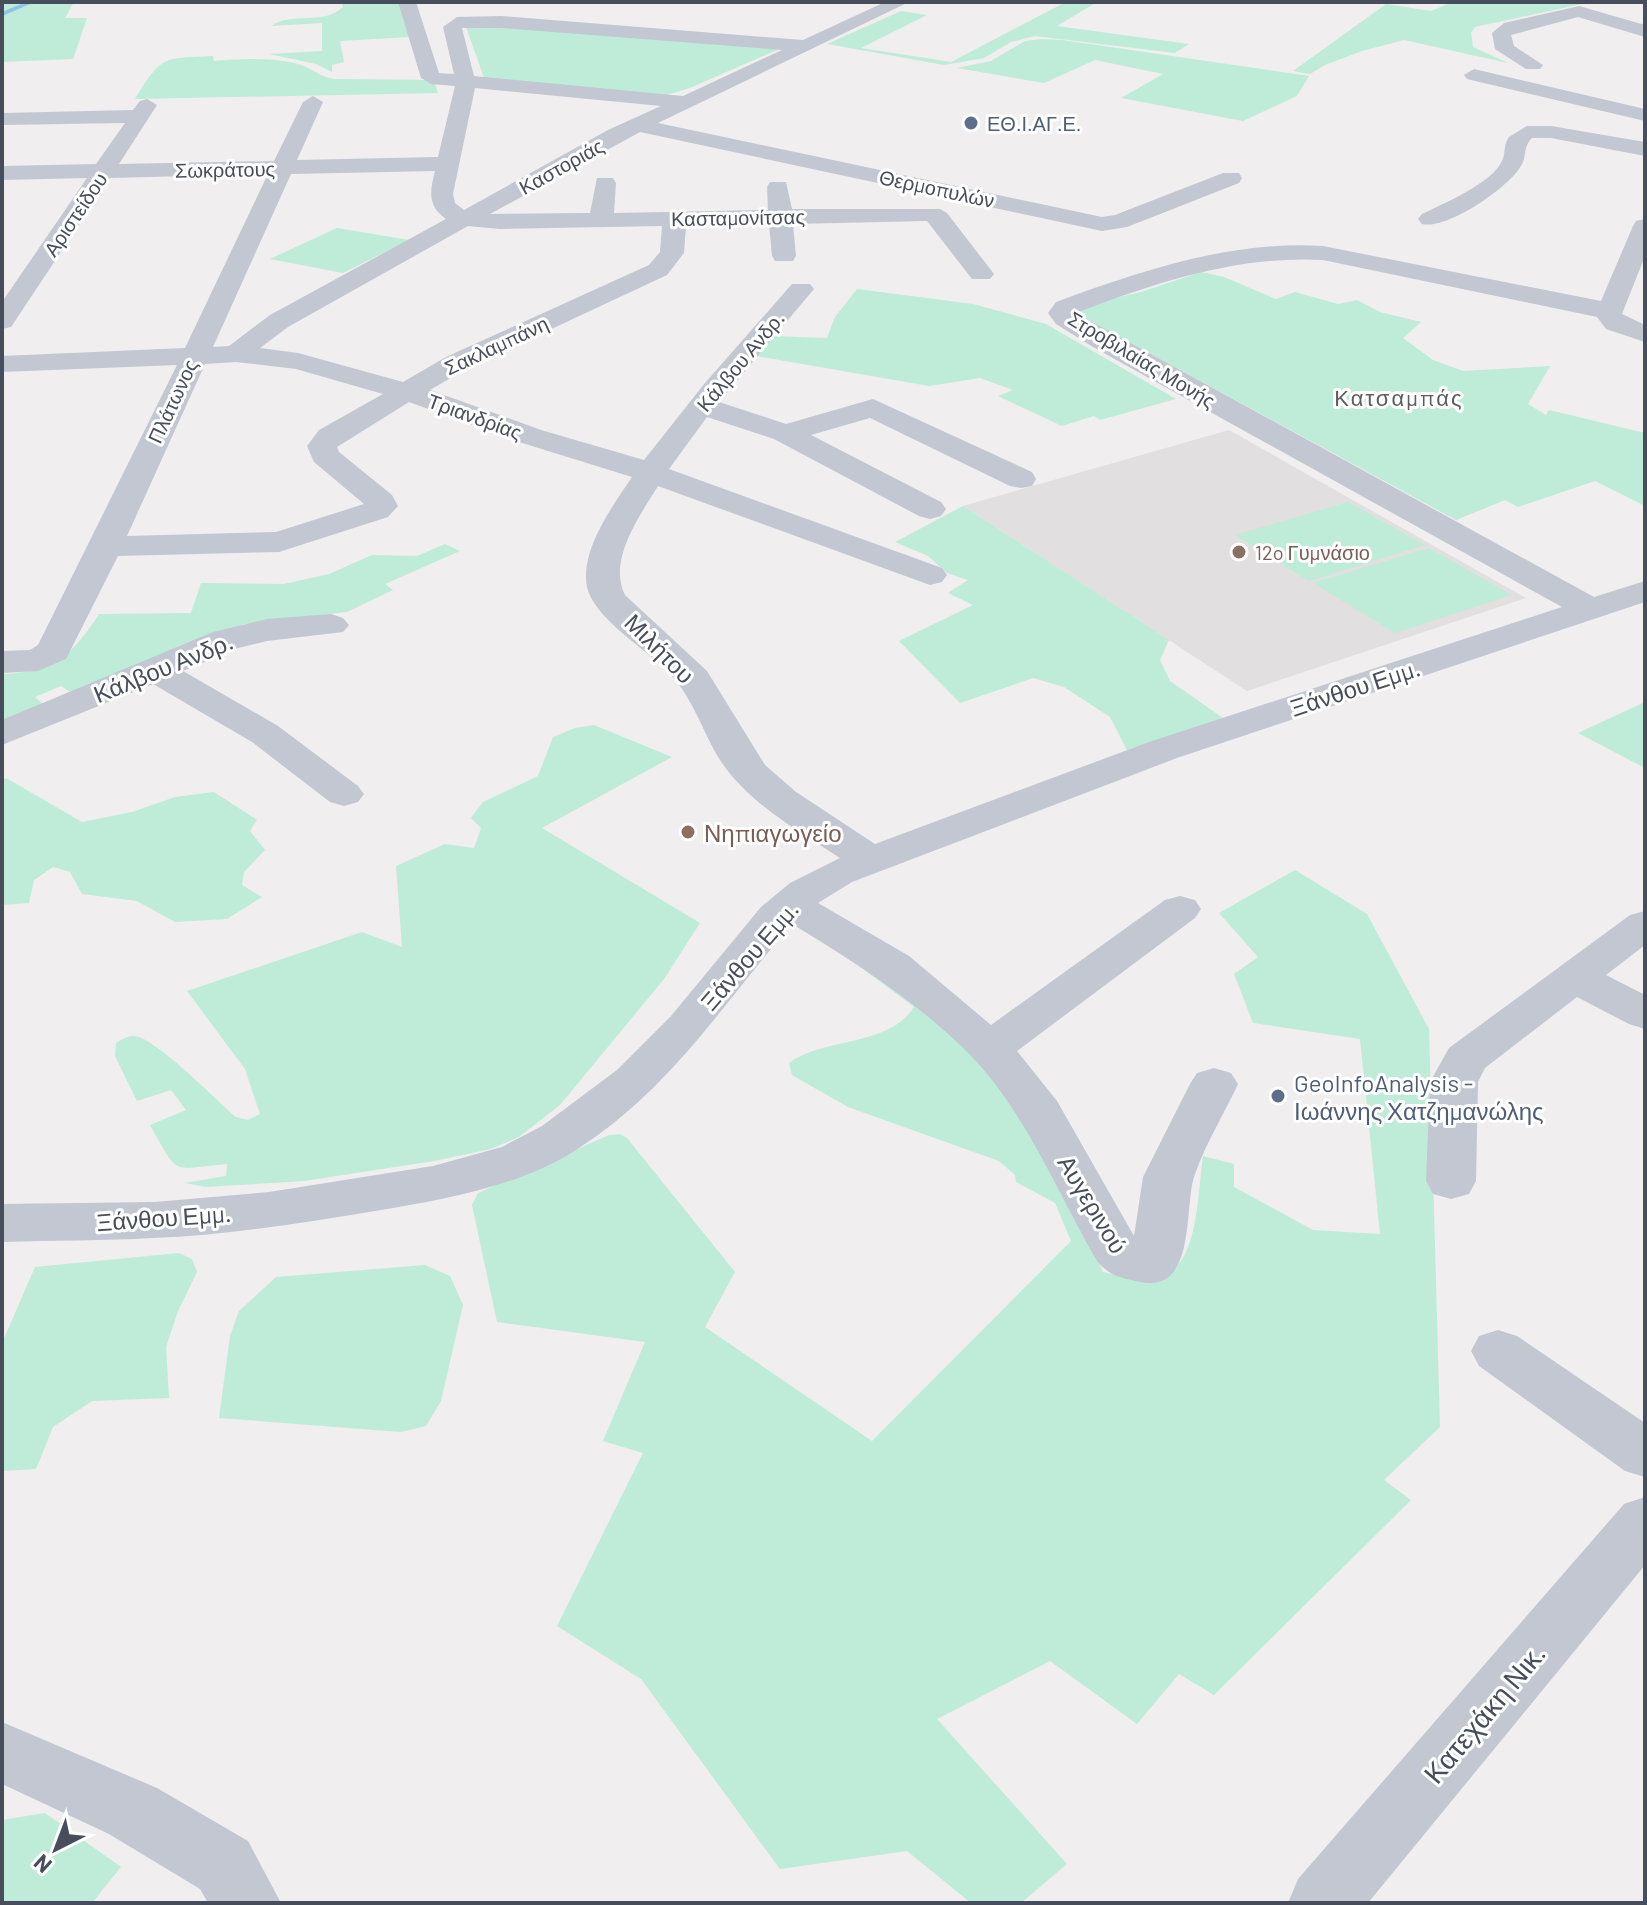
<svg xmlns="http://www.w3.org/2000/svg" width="1647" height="1905" viewBox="0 0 1647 1905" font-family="Barlow,sans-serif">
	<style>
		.education { fill: #e1dfdf }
		.green { fill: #beecd8 }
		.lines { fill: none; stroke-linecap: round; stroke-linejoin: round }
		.stream { fill: #8ec4e6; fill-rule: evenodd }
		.minor { fill: #c2c7d2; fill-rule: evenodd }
		.service-dot { fill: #5c6f8a; stroke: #fff; stroke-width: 3 }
		.education-dot { fill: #8d6e63; stroke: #fff; stroke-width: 3 }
		.labels { text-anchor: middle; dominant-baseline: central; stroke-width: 6; stroke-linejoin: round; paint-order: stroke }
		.far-service-label { font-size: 20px; fill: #4e5e75; stroke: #fff; text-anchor: start }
		.far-street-label { font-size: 20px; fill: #474d5a; stroke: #fff }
		.far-education-label { font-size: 20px; fill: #785e54; stroke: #fff; text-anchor: start }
		.far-neighbourhood-label { font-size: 22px; letter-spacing: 2px; fill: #5b5d62; stroke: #fff }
		.street-label { font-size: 24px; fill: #474d5a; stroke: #fff }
		.education-label { font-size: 24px; fill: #785e54; stroke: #fff; text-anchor: start }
		.service-label { font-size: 24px; fill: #4e5e75; stroke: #fff; text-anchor: start }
		.near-street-label { font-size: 28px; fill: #474d5a; stroke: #fff }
	</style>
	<rect width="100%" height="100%" fill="#f0eeee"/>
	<path class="education" d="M1229 430 1526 598 1247 691 963 506Z"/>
	<path class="green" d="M2 2H74L65 18H87L73 59 2 62Z
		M341 2H398L409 37 340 41 344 62 332 65V72L316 64 269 54 322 51V23L271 26C293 11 323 26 343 7Z
		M1066 2H1097L1057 26 1189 44 1175 53 1035 36 1011 42 984 58 944 65 827 44 901 11 927 15 861 48 951 62Z
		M1439 2H1591L1475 27 1471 33 1473 47 1508 63 1404 40 1362 51 1325 65 1310 74 1293 71 1386 4 1431 11 1448 4Z
		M474 25 779 49 690 88 666 95 484 78 466 27Z
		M1042 39 1062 40 1309 76 1297 96 1243 121 1121 98 1163 74 1095 60 1044 83 957 68 991 61 1025 41Z
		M213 56 214 61C242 59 271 57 298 64 312 68 320 77 334 79L434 80 438 93 135 99C163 54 162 59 213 56Z
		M337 228 409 240 343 273 270 259Z
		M1201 272 1224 277 1276 299 1295 292 1338 304 1357 300 1380 312 1421 322 1403 338 1433 360 1463 371 1550 366 1528 404 1546 415 1549 410 1645 433V506L1595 481 1518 507 1505 500 1456 520 1081 316 1079 310 1086 305 1141 292Z
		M857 289 973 304 1046 324 1176 399 1100 420 1094 416 1062 426 998 396 1013 390 980 378 929 386 756 356 772 336 827 338 835 317Z
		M1348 502 1425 545 1309 581 1235 535Z
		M963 506 1169 640 1160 660 1170 681 1223 718 1127 750 1110 717 1064 687 1033 678 960 703 899 641 973 605 948 593 968 580 947 573 928 556 895 542Z
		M445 544 460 551 385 584 393 590 347 612 245 624 72 693 61 686 35 697 45 706 2 723V674C53 672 72 656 99 614L191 613 201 583 284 584 329 574 372 555 417 556Z
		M1429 548 1512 595 1395 633 1313 583Z
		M1645 702V768L1578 733Z
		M594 725 672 757 542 828 700 923 664 979 560 1105 519 1137 491 1149 434 1161 304 1181 206 1187 185 1183 226 1176 227 1164C170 1169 180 1178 150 1125L186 1110 171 1090 137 1101 115 1056 116 1043C121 1040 126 1036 133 1036 153 1035 217 1101 236 1117L248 1120 260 1114 245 1069 187 991 362 932 402 947 396 866 445 844 474 848 481 828 471 818 483 802 538 776 553 737 575 728Z
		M6 778 82 822 132 812 175 797 214 792 257 820 250 831 265 850 244 872 242 885 262 897 227 919 175 922 137 901 82 894 70 872 53 867 34 880 29 903 2 905V780Z
		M1295 870 1367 914 1429 1029 1440 1427 1384 1480 1411 1500 1214 1695 1179 1674 1137 1724 1050 1661 937 1719 1067 1864 1021 1903H971L907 1851 780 1869 641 1679 557 1626 643 1453 603 1441 645 1342 497 1322 472 1205 478 1193 609 1135 620 1134 627 1138 735 1272 705 1327 872 1441 1071 1241 1055 1203 1016 1182 1015 1175 999 1161 848 1107 792 1075 789 1063C824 1037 889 1047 914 1007L831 945 932 1011 1002 1083 1090 1241 1103 1272C1116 1274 1132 1280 1146 1280 1200 1282 1197 1194 1203 1156L1234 1164V1187L1313 1230 1380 1234 1360 1039 1253 1023 1234 974 1258 957 1219 913Z
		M179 1253 192 1259 197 1272 178 1311 166 1347 169 1398 92 1401 53 1427 36 1469 2 1471V1343L35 1267Z
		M425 1265 450 1276 463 1305 441 1401 426 1426 401 1432 219 1418 230 1336 239 1311 276 1277Z
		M45 1813 121 1867 92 1903H2V1820Z"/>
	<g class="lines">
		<path class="stream" d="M26 2H35L2 16V12Z"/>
		<path class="minor" d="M398 2H416L439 73 454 74 443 27 457 17 501 16 803 40 885 2H909L658 123 1102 217 1115 215 1223 173H1239L1242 178 1239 183 1127 227 1102 231 640 132 490 214 590 213 597 178H613L616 183 614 213 768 210 767 187 770 182H786L792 209H940L947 213 994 274 990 279H972L927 221 793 224 796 256 793 261H775L772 256 769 224 686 226 684 253 667 275 466 369 430 390 541 430 644 460 705 383 792 284H810L814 289 719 402 786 424 873 399 1032 472 1036 479 1032 486 1021 488 1010 486 870 418 811 435 941 502 946 509 941 516 930 519 919 516 774 439 707 417 669 469 942 568 947 575 942 582 930 585 658 486C641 514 607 560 625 595L707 671 765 765 796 792 875 844 1149 742 1562 607 1093 347 1056 324 1048 313 1056 302C1140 271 1232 240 1323 246L1601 301 1633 226 1636 221 1645 219V256L1622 314 1645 325V342L1606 329 1597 317 1323 260C1238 255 1154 283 1076 313L1594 597 1645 581V602L1177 758 852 882 818 903 909 956 991 1025 1165 900 1180 896 1195 900 1201 909 1195 918 1017 1051 1057 1101 1134 1236 1143 1177 1190 1084 1197 1073 1214 1068 1231 1073 1238 1084C1224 1114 1206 1143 1195 1174 1183 1204 1198 1294 1140 1282 1122 1278 1109 1276 1097 1261 1058 1194 1027 1115 973 1058 921 1004 856 963 792 924 721 1006 670 1090 576 1150 518 1187 442 1200 375 1211 301 1223 228 1235 153 1238 103 1241 52 1240 2 1242V1204L155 1202 269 1192 433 1166 502 1147 542 1126 617 1070 671 1016 761 907 790 883 840 858C799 831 750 804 722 763 703 734 694 699 670 674 648 650 594 619 587 587 580 549 613 506 632 477L519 442 409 402 337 447 339 452 392 495 398 506 388 517 279 552 118 556 66 659 38 671 2 673V651L30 650 38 645 177 365 2 372V356L185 348 268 174 110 178 11 327 2 329V302L87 178 2 180V166L96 164 125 123 2 125V113L133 110 140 101 147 99 157 105 119 164 274 161 303 102 313 96 323 102 297 160 438 157 455 86 431 84 421 78ZM462 28H501L782 50 683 96 474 76ZM475 88 661 106 608 130 464 210 455 203 453 194ZM435 171C430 191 427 206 446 219L270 315 229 346 213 347 291 174ZM468 226 500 229 662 226 660 252 649 265 446 357 403 382 298 353 260 348 288 327ZM236 362 296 369 383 394 319 430 307 446 314 462 364 504 276 532 127 536 205 364Z
			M1579 6 1645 25V37L1578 17 1511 35 1514 46 1543 65 1540 69H1526L1495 49 1492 33 1504 23Z
			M1474 69 1645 109V121L1467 79 1464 75Z
			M1527 126H1551L1645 142V156L1551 138H1532C1523 146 1527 156 1521 166 1508 188 1447 230 1422 224L1418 219 1422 214C1443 204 1492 183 1502 161 1506 153 1503 145 1509 137Z
			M331 614 343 618 349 625 343 632 267 641 238 648 183 671 278 726 358 786 364 794 358 802 344 806 330 802 252 742 153 684 2 745V720L213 632 267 619Z
			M1645 911V945L1606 975 1645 995V1029L1629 1024 1577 997 1485 1068 1478 1082 1476 1181 1469 1194 1451 1199 1433 1194 1426 1181 1430 1082 1449 1048 1630 915Z
			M1498 1330 1517 1336 1645 1423V1477L1625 1471 1479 1366 1471 1351 1479 1336Z
			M1645 1497V1565L1368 1903H1288L1298 1879 1624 1504Z
			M2 1722 157 1788 248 1841 281 1903H208L200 1889 109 1834 2 1784Z"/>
	</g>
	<g class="service-dot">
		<circle cx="971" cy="123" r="8"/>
		<circle cx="1278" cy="1096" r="8"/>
	</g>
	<g class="education-dot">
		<circle cx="1239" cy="552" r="8"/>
		<circle cx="688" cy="832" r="8"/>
	</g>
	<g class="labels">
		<g class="far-service-label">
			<text x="987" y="123">ΕΘ.Ι.ΑΓ.Ε.</text>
		</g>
		<g class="far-street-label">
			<text transform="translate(561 166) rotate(-29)">Καστοριάς</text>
			<text transform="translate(225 169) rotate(-1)">Σωκράτους</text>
			<text transform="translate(937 188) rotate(12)">Θερμοπυλών</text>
			<text transform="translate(75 214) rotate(-56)">Αριστείδου</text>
			<text transform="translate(738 217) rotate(-1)">Κασταμονίτσας</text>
			<text transform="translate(496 345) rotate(-25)">Σακλαμπάνη</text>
			<text transform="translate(1142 359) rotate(31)">Στροβιλαίας Μονής</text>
			<text transform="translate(740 361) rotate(-50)">Κάλβου Ανδρ.</text>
			<text transform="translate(172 401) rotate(-65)">Πλάτωνος</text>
			<text transform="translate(475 416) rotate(20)">Τριανδρίας</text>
		</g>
		<g class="far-education-label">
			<text x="1255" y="552">12o Γυμνάσιο</text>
		</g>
		<g class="far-neighbourhood-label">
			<text x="1399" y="397">Κατσαμπάς</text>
		</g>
		<g class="street-label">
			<text transform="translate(660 648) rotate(45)">Μιλήτου</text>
			<text transform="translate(163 667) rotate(-22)">Κάλβου Ανδρ.</text>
			<text transform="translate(1355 687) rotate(-18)">Ξάνθου Εμμ.</text>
			<text transform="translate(749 955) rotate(-49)">Ξάνθου Εμμ.</text>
			<text transform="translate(1093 1204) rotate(59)">Αυγερινού</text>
			<text transform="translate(164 1217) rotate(-4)">Ξάνθου Εμμ.</text>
		</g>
		<g class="education-label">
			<text x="704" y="832">Νηπιαγωγείο</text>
		</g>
		<g class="service-label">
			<text x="1294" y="1082">GeoInfoAnalysis -<tspan x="1294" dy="28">Ιωάννης Χατζημανώλης</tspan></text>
		</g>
		<g class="near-street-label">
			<text transform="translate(1484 1713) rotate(-50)">Κατεχάκη Νικ.</text>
		</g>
	</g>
	<rect width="1647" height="1905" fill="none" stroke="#474d5a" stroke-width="8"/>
	<g transform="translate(56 1849) rotate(222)" stroke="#ffffff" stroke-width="6" paint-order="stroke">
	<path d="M0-6L14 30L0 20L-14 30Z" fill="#474d5a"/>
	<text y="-12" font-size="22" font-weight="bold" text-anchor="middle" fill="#474d5a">N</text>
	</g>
</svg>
